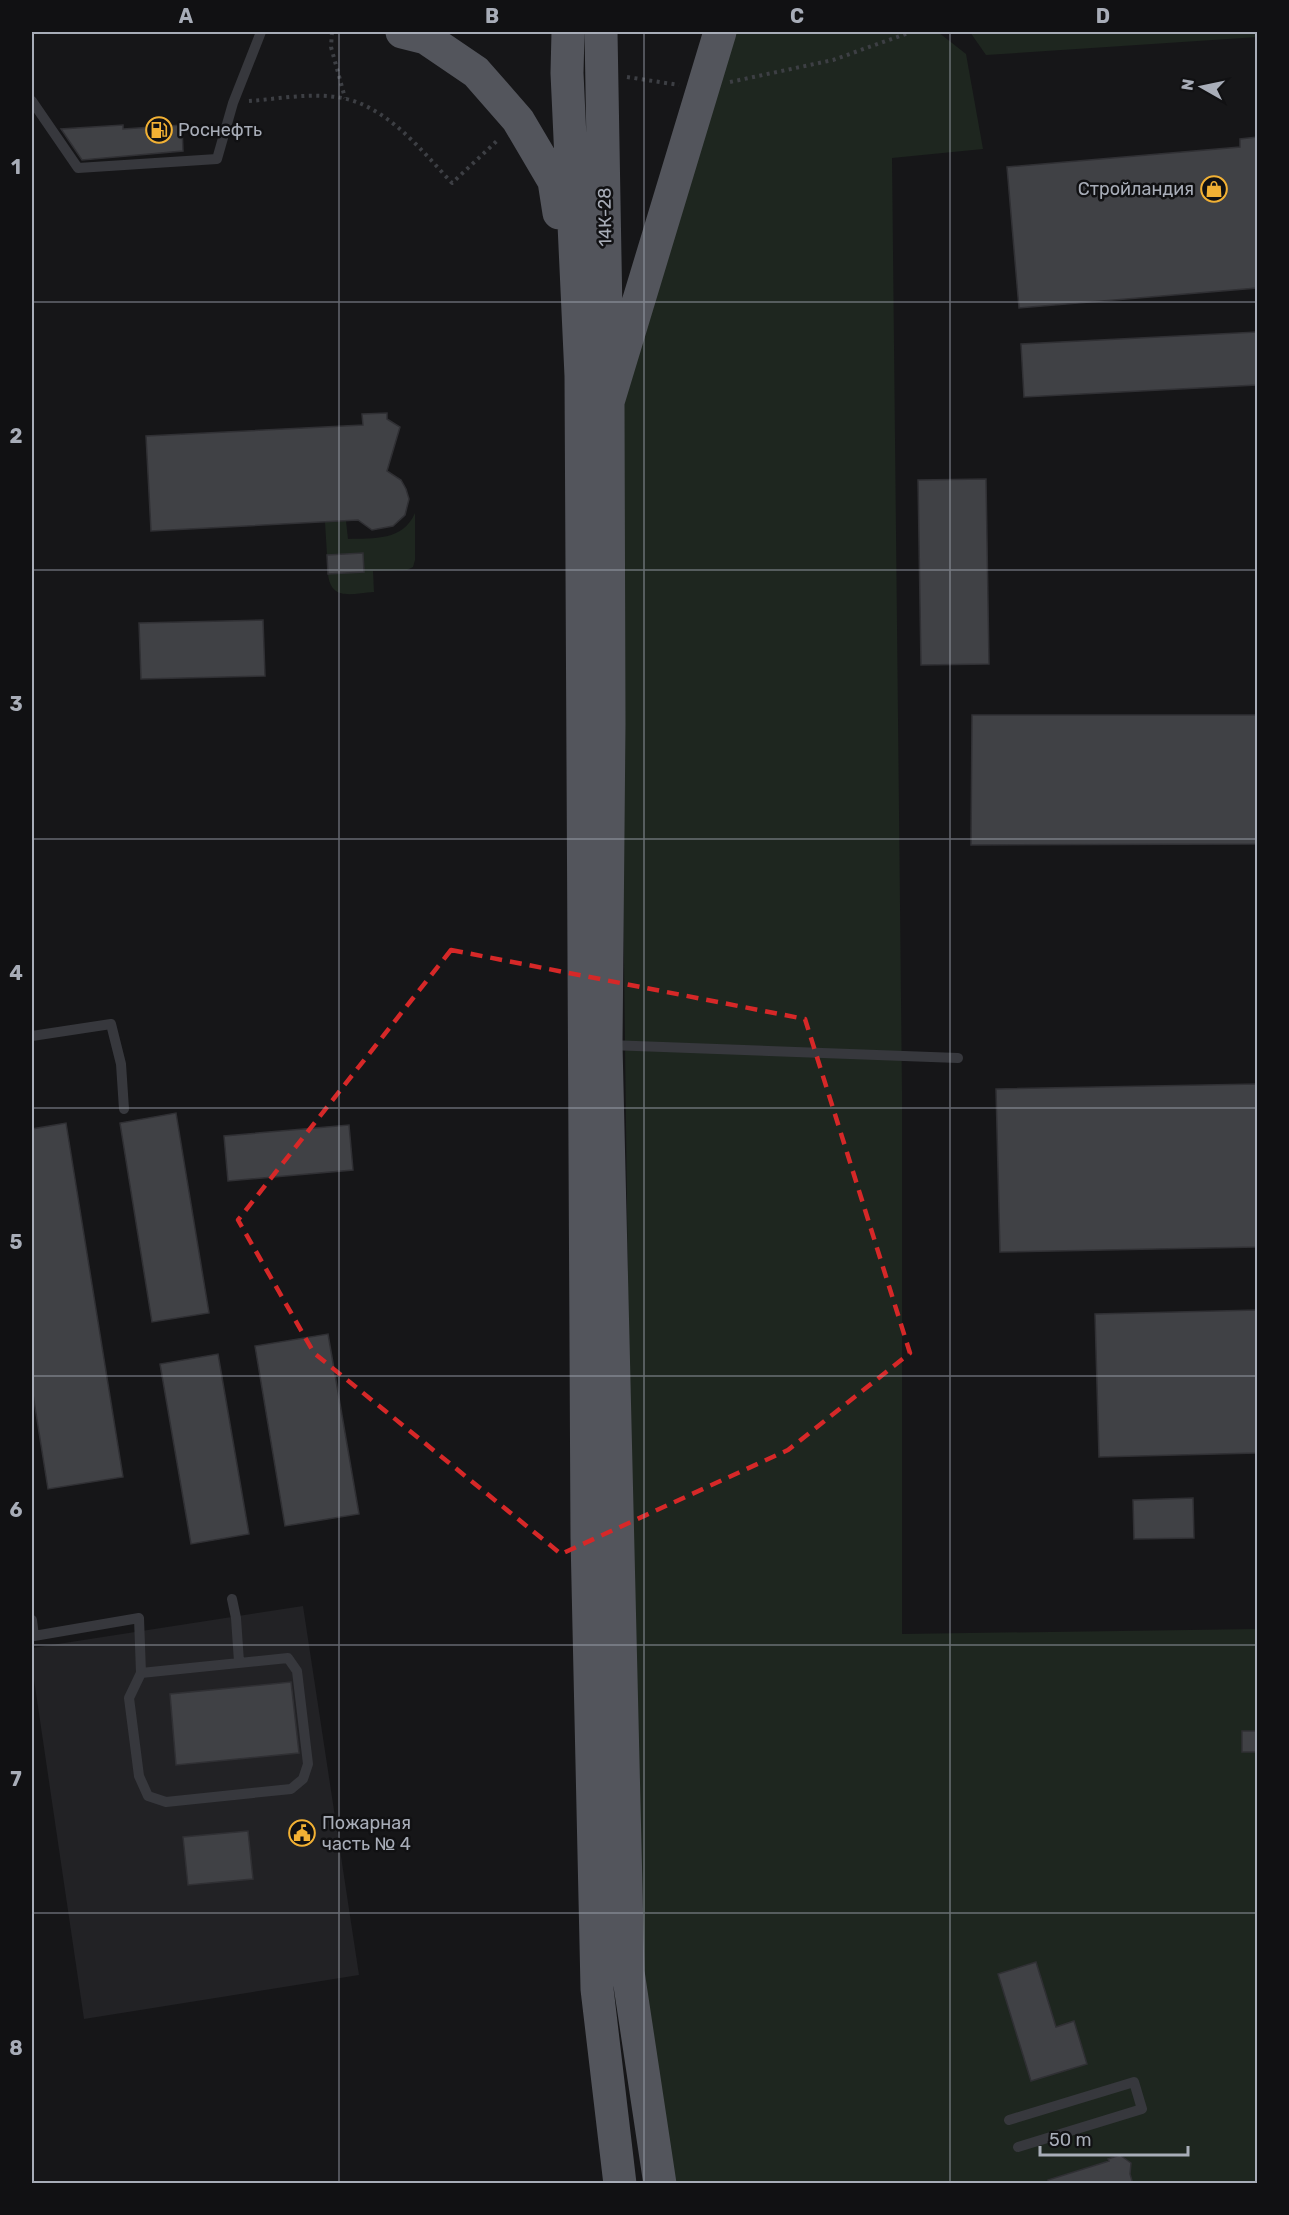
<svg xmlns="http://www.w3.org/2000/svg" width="1289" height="2215" viewBox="0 0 1289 2215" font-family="Rubik,sans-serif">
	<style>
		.built { fill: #222225 }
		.green { fill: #1e261f }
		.building { fill: #404145; stroke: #303034; stroke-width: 1.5 }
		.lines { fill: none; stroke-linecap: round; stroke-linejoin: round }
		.path { stroke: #3d3f44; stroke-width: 4; stroke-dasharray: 3 4.5; stroke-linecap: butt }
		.lane { stroke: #37383d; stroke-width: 10 }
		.primary { stroke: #53555c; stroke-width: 33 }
		.marked { fill: none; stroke: #d62828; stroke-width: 4.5; stroke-dasharray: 12 8; stroke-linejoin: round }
		.grid { fill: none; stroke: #a8adb8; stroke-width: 1.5; stroke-opacity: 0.55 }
		.labels { text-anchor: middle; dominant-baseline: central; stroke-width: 5; stroke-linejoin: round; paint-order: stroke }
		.poi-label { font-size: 18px; fill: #a8adb8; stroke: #111113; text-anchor: start }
		.street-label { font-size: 18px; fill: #a8adb8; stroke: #111113 }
		.neatline { fill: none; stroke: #a8adb8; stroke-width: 2 }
		.grid-label { font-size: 20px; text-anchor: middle; font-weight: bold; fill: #a8adb8 }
	</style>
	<rect width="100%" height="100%" fill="#161618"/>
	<path class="built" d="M303 1606 359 1975 84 2019 32 1666V1648Z"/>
	<path class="green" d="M735 32H938L966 54 983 149 892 158 902 1091V1634L1257 1629V2183H672L636 1950 622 797 621 390Z
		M970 32H1257L1258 37 986 55Z
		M415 513V560L413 567 407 570 373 571 374 592C353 593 331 602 328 574L363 572 362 553 327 555 325 522 346 521 348 539C374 538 403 541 415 513Z"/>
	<path class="building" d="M123 125V129L182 125 183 151 82 160 61 129Z
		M1257 137V288L1019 308 1007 167 1240 147V139Z
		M1257 332V385L1024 397 1021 344Z
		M387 413V419L400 427 387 471 401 480 406 489 409 499 405 515 393 526 372 530 358 520 151 531 146 436 363 425 362 414Z
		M986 479 989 664 921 665 918 480Z
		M363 553 364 572 328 574 327 555Z
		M263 620 265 676 141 679 139 623Z
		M972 715H1257V844L971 845Z
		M1257 1084V1247L1000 1252 996 1089Z
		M176 1113 209 1313 152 1322 120 1123Z
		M66 1123 123 1477 48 1489 32 1388V1129Z
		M349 1125 353 1170 228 1181 224 1136Z
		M1257 1310V1453L1099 1457 1095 1314Z
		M328 1334 359 1514 285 1526 255 1346Z
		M218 1354 249 1534 191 1544 160 1364Z
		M1193 1498 1194 1538 1134 1539 1133 1500Z
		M291 1682 299 1753 176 1765 170 1694Z
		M1242 1731H1257V1752H1242Z
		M248 1831 253 1879 188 1885 183 1837Z
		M1036 1962 1056 2027 1074 2021 1087 2064 1031 2081 998 1974Z
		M1120 2155 1131 2163 1130 2174 1133 2184H1048V2180L1109 2161 1108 2159Z"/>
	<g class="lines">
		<path class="path" d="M332 32 331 47 345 98
			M627 77 679 85
			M730 82 833 60 911 32
			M249 101C277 99 308 93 336 97 385 103 421 150 452 183L499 139"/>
		<path class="lane" d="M32 101 78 168 217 159 233 103 261 32
			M32 1036 111 1024 121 1064 124 1109
			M609 1045 958 1058
			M232 1599 236 1618 239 1662
			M32 1620 34 1636 139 1618 141 1673 129 1698 139 1776 148 1796 166 1802 291 1789 303 1779 308 1764 297 1671 288 1658 141 1673
			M1009 2120 1134 2082 1142 2109 1018 2147"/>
		<path class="primary" d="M402 32 426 38 476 72 518 120 554 181 559 213
			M568 32 567 73 581 376 587 1538 597 1989 620 2184
			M601 32 607 370
			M660 2184 628 1972 606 1045 609 723 608 402 720 32"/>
	</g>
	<path class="marked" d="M451 950 805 1019 910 1353 788 1450 561 1554 314 1353 238 1220Z"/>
	<path class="grid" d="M339 32V2184M644 32V2184M950 32V2184M32 302H1258M32 570H1258M32 839H1258M32 1108H1258M32 1376H1258M32 1645H1258M32 1913H1258"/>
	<defs>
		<g id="fuel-ring" transform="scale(1.35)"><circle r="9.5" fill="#111113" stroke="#f2b134" stroke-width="1.5"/><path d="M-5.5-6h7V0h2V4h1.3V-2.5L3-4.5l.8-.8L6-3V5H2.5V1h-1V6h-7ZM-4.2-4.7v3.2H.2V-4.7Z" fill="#f2b134"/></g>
		<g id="shop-ring" transform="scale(1.35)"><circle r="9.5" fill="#111113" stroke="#f2b134" stroke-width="1.5"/><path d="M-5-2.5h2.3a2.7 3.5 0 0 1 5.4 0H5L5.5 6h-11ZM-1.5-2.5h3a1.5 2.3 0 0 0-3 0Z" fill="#f2b134"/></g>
		<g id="civic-ring" transform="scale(1.35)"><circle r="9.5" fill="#111113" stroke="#f2b134" stroke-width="1.5"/><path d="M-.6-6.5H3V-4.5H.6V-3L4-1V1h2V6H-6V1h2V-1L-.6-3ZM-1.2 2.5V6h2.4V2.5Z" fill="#f2b134"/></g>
	</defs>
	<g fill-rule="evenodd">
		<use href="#fuel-ring" x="159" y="130"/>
		<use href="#shop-ring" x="1214" y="189"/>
		<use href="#civic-ring" x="302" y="1833"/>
	</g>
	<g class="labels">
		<g class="poi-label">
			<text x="178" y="130">Роснефть</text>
			<text x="1194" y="189" text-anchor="end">Стройландия</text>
			<text x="322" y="1823">Пожарная<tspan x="322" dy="21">часть № 4</tspan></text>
		</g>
		<g class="street-label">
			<text transform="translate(605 217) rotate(-91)">14К-28</text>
		</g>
	</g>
	<rect width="1289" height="2215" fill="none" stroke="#111113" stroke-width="66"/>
	<g transform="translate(1202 87) rotate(279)" stroke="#111113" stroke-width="4.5" paint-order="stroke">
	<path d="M0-4.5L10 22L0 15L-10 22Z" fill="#a8adb8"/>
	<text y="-9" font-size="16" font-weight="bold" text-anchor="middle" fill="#a8adb8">N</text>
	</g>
	<path d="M1040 2146v9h148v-9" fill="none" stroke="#a8adb8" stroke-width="3"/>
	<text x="1049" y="2146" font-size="18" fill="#a8adb8" stroke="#111113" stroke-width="4.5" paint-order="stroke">50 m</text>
	<rect x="33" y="33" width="1223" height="2149" class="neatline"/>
	<g class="grid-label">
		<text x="186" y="23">A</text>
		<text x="492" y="23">B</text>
		<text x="797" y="23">C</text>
		<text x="1103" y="23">D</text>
		<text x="16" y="174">1</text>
		<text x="16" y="443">2</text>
		<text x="16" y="711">3</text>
		<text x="16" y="980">4</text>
		<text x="16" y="1249">5</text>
		<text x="16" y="1517">6</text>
		<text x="16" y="1786">7</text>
		<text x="16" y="2055">8</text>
	</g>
</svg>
